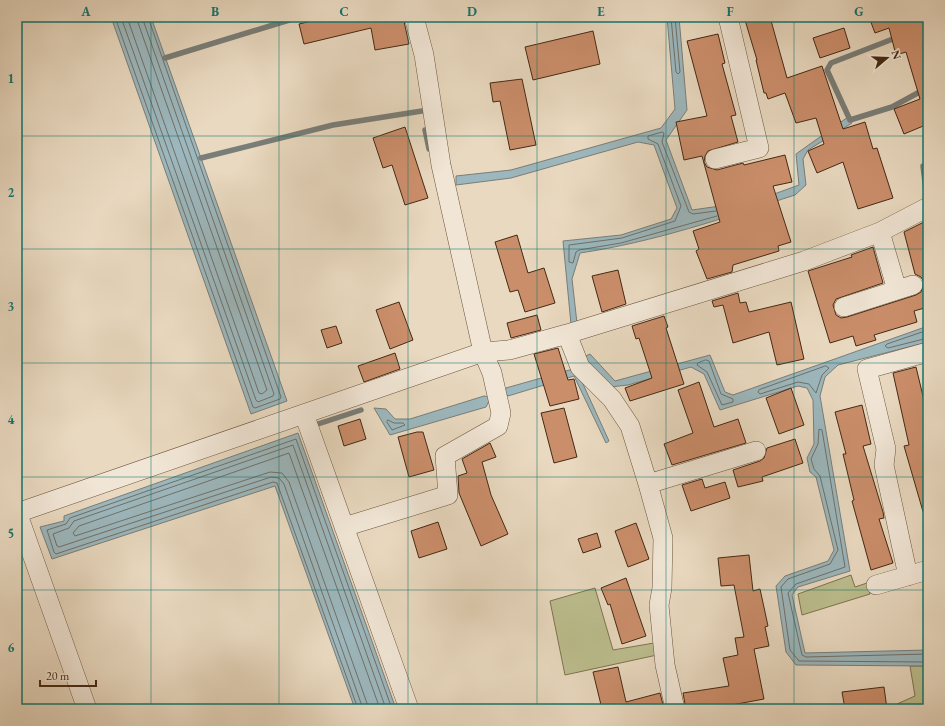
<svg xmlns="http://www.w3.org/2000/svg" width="945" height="726" viewBox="0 0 945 726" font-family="'EB Garamond',serif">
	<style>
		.green { fill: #bcbe8e; stroke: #807450 }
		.water { fill: #9cb7bd; stroke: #797e79 }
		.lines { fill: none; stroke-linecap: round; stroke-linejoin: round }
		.shore { stroke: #707068; stroke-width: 1 }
		.stream { stroke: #797e79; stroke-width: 5.5 }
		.building { fill: #cb8e6b; stroke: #442913 }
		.minor-casing { stroke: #6d553e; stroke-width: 20 }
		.minor { stroke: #f1e6d6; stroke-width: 19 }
		.grid { fill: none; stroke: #0f766e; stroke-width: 1; stroke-opacity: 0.55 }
		.neatline { fill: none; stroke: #0f766e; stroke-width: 1.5 }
		.grid-label { font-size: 13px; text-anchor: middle; font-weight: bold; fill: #0f766e }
	</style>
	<rect width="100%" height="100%" fill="#e9d9c0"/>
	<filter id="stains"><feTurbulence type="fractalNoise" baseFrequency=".005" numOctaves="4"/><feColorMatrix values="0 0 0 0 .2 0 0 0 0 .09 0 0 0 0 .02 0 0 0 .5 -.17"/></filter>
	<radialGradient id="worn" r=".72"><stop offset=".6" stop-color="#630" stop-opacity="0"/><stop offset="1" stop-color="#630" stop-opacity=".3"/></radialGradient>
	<path class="green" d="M851 575 855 587 867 583 870 594 802 615 798 594Z
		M595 588 613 650 654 643 657 655 565 675 550 601Z
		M910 666H928V709H898L897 704 915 696Z"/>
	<path class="water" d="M111 17H151L287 401 251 414Z
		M667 17H679L687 110 666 140 692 210 755 201 799 185 796 154 848 117 852 123 808 150 803 159 806 185 795 195C724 218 654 242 580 253L572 279 577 323 571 324 563 241 621 235 671 219 677 208 654 145 638 142 511 178 456 185V176L511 170 661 128 675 109Z
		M928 326V342L838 365 825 377 820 396 850 571 798 587 792 595 805 653 928 650V666L796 665 786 652 776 586 785 576 828 561 834 550 816 477 810 472 807 458 814 444 813 400 807 388 798 386 720 410 704 374 691 367 628 385 610 387 584 357 590 354 615 381 710 355 725 392 733 395Z
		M573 369 578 373 609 441 606 443 574 376 508 396 505 392 506 388Z
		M484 396 491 397 486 407 390 435 374 408 386 409 395 419H410Z
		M298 433 396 709H355L275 486 52 559 40 527 64 521V516Z"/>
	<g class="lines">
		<path class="shore" d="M115 17 253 407 255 408 280 399 281 397 148 17
			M121 17 256 400 258 402 273 396 274 394 142 17
			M127 17 259 393 262 394 267 390 136 17
			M671 17 676 72 678 74 680 72 675 17
			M716 211 693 214 689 212 662 142 664 133 662 132 648 136V139L658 144 681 206 675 221 622 238 569 245V262L573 263 576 252 579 250 621 243 717 216
			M928 330 887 344 885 346 888 348 928 338
			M706 360 709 361 721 394 733 399V402L722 405 707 372 697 365 698 363Z
			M826 366 829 368 822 375 816 393 809 384 798 382 760 394 758 392 759 390Z
			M388 420 394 423H403L405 425 392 430 387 422Z
			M928 654 806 657 802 655 788 593 796 584 845 567 822 430 819 429 818 444 811 459 814 469 820 476 838 550 830 564 788 579 781 587 790 650 799 661 928 662
			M358 709 277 483 273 482 56 554 54 552 47 530 66 524 70 518 296 439 392 709
			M363 709 284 484 279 478 271 477 59 547 57 546 53 534 69 528 74 521 293 445 386 709
			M369 709 289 482 282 473 270 472 75 536 73 533 79 526 289 453 380 709"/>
		<path class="stream" d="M898 37 831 63 827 70 850 120 892 107 925 89
			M165 58 299 17
			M425 130 429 149
			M201 158 333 125 422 111
			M923 166 927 198
			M318 424 361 410"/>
	</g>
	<path class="building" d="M329 17H403L409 44 375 50 371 28 304 44 299 24Z
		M756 17H770L787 78 822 66 843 129 865 122 873 149 877 148 893 198 858 209 843 162 817 173 808 151 824 144 816 118 796 123 785 93 768 99 766 93H764L756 60H757L745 20Z
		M869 17H928V44L923 46 928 63V124L904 134 894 109 920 99 906 52 896 55 889 28 875 33Z
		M844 28 850 48 820 58 813 38Z
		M593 31 600 64 533 80 525 47Z
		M718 34 725 63 722 64 736 115 731 116 738 142 708 151 705 156 704 162 707 167 717 170 743 163 744 165 785 155 792 182 773 186 791 242 778 246 779 251 733 265 732 272 707 279 696 251 699 249 693 231 720 222 702 156 684 160 676 122 707 116 687 41Z
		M522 79 536 145 510 150 500 101 493 102 490 83Z
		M405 127 428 198 405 205 392 165 383 168 373 138Z
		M926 221 928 229V307L914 311 917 322 874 335 876 340 856 346 853 336 830 343 808 271 852 257 851 255 873 247 883 283 836 299 833 305 836 315 841 318 847 317 916 295 921 292 924 282 921 277 915 274 904 232Z
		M517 235 528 273 544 268 555 303 525 312 518 290 510 292 495 242Z
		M618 270 626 304 602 312 592 276Z
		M738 293 740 303 746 302 749 312 791 302 804 359 777 365 769 332 733 343 723 305 714 307 712 301Z
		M399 302 413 340 390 349 376 310Z
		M537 315 541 330 511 338 507 323Z
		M664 316 668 327 666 328 684 384 630 401 625 388 652 378 639 338 636 339 632 326Z
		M336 326 342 343 327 348 321 330Z
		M558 348 568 380 574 379 579 399 550 406 534 354Z
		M395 353 400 369 364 382 358 366Z
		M916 367 928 417V514L924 515 904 446 909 445 893 373Z
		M699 382 714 427 738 419 746 443 672 465 664 444 693 433 678 390Z
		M791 388 804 425 779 434 766 398Z
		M862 405 871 444 863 446 883 512 884 518 879 519 893 563 871 570 852 501 854 500 843 454H846L835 412Z
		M564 408 577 457 554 463 541 413Z
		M360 419 366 439 344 446 338 426Z
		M417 432H423L434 470 409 477 398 437Z
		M795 439 803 463 762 477 763 481 738 487 733 470 760 461 764 458 767 448Z
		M490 443 496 457 482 462 491 495 508 534 481 546 459 493 458 476 467 473 462 459Z
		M702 479 705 488 725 482 730 498 691 511 682 485Z
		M438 522 447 549 419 558 411 531Z
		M636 523 649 559 628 567 615 531Z
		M597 533 601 547 583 553 578 539Z
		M749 555 753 591 760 589 768 626 765 627 769 646 754 649 764 699 710 709H686L683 693 729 686 723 658 738 655 735 638 744 637 734 585 721 586 718 558Z
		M626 578 646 636 622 644 610 604 608 605 601 588Z
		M618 667 626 702 660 693 664 709H602L593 672Z
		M884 687 887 709H845L842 692Z"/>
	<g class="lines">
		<g class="minor-casing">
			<path id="minor" d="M715 159 759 148 728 17
				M880 232 897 290
				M844 307 913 285
				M567 334 580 367 612 399 630 426 648 484 663 538 662 588 659 605 665 665 675 709
				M304 414 409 709
				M648 484 756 451
				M17 512 87 709
				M17 513 483 352 509 350 567 334 804 261 880 232 928 207
				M344 527 448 495 445 456 498 426 501 413 492 373 483 352 441 165 424 55 414 17
				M908 576 884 465 886 449 867 369 928 352
				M876 585 928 570"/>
		</g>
		<use href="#minor" class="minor"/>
	</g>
	<path class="grid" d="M151 17V709M279 17V709M408 17V709M537 17V709M666 17V709M794 17V709M17 136H928M17 249H928M17 363H928M17 477H928M17 590H928"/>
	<rect width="945" height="726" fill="none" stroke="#e9d9c0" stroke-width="44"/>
	<g transform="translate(887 58) rotate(71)" stroke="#f1e6d6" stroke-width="3" paint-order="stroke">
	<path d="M0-3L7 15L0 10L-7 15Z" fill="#442913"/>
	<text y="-6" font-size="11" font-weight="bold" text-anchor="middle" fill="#442913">N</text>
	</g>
	<path d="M40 680v6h56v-6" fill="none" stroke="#442913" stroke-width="2"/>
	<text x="46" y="680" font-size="12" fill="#442913" stroke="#f1e6d6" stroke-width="3" paint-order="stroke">20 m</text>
	<rect x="22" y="22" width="901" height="682" class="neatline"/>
	<g class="grid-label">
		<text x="86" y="16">A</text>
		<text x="215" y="16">B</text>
		<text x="344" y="16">C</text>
		<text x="472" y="16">D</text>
		<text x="601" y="16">E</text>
		<text x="730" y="16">F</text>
		<text x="859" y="16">G</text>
		<text x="11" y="83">1</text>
		<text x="11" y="197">2</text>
		<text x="11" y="311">3</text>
		<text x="11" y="424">4</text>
		<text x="11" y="538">5</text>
		<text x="11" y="652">6</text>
	</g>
	<rect width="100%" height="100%" filter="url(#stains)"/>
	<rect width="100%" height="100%" fill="url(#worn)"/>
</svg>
